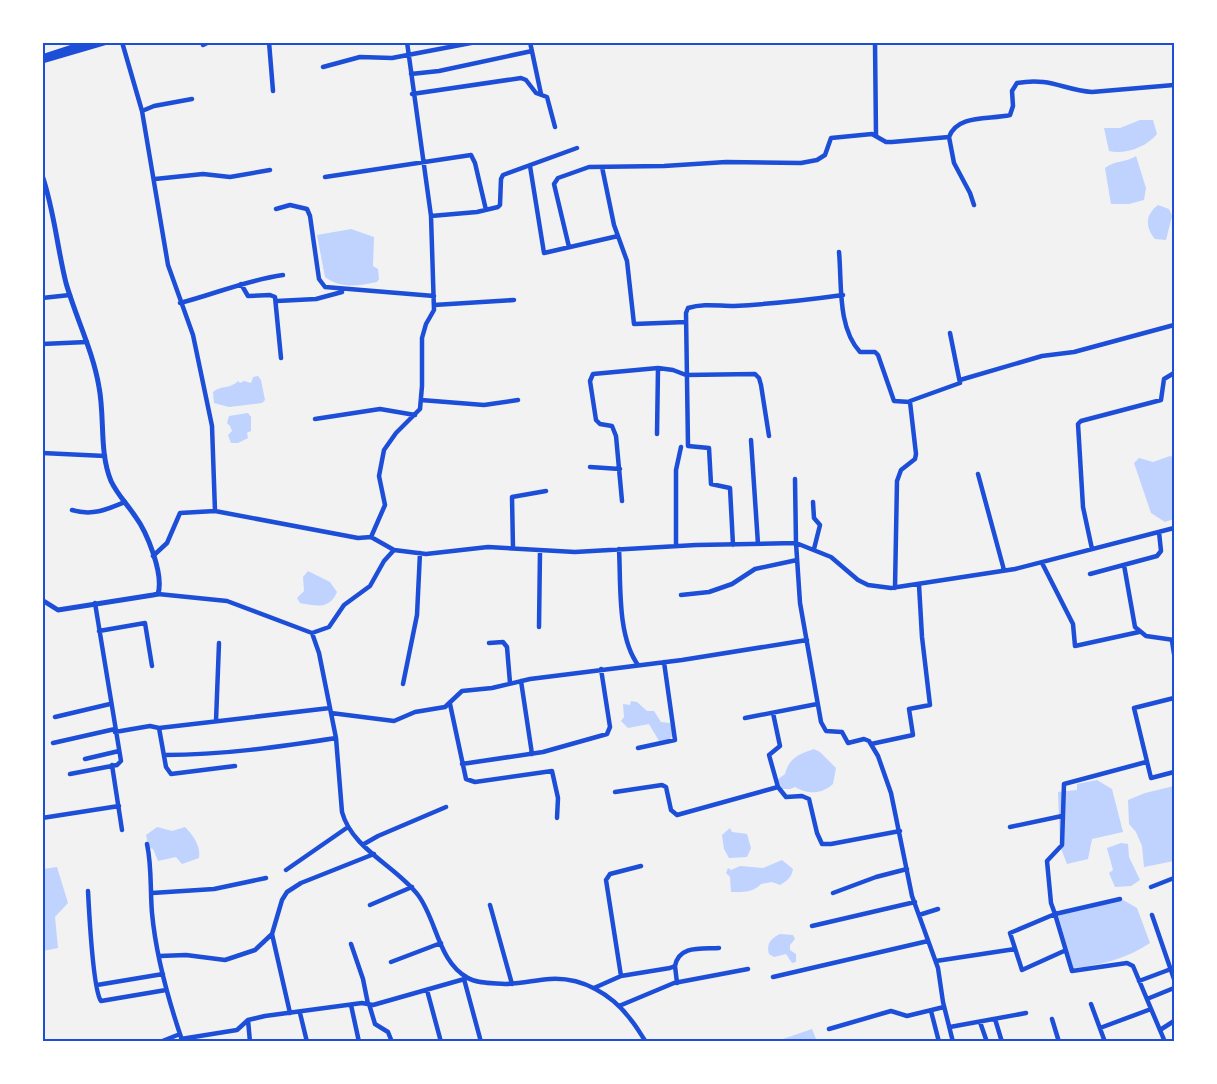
<svg xmlns="http://www.w3.org/2000/svg" width="1217" height="1084" viewBox="0 0 1217 1084" font-family="Roboto,sans-serif">
	<style>
		.water { fill: #bfd3fe }
		.lines { fill: none; stroke-linecap: round; stroke-linejoin: round }
		.minor { stroke: #1d4ed8; stroke-width: 4.5 }
		.tertiary { stroke: #1d4ed8; stroke-width: 5 }
		.neatline { fill: none; stroke: #1d4ed8; stroke-width: 2 }
	</style>
	<rect width="100%" height="100%" fill="#f2f2f2"/>
	<path class="water" d="M1140 120H1153L1157 134C1147 147 1124 155 1109 151L1104 128H1120Z
		M1136 156 1146 188 1144 200 1129 204H1111L1105 168C1115 160 1125 163 1136 156Z
		M1158 205 1169 209 1172 216 1166 240 1155 239C1145 227 1145 215 1158 205Z
		M351 229 374 237 373 266 378 269 379 279 377 282C358 286 341 289 325 277L317 235Z
		M258 376 261 380 265 400 262 403 229 407 214 403 213 392C221 385 231 389 238 381L240 383 244 381 251 383 253 377Z
		M248 413 251 417V431L247 433 248 438 238 443H231L228 435 232 431 230 426 227 423 229 416Z
		M1170 456 1174 457V519L1165 522 1151 513 1134 463 1139 458 1153 462Z
		M308 571 330 582 337 592C329 610 317 606 300 603L297 598 304 591 303 577Z
		M631 701 637 702 647 711H654L661 722 670 723C673 729 674 734 670 740L659 741 649 724 628 728 621 721 624 717 623 704 630 705Z
		M814 749 820 752 836 768 833 784C822 794 808 795 795 787L790 789H779L777 780 785 774C789 758 799 754 814 749Z
		M1097 780 1112 789 1123 832 1092 839 1088 859 1067 864 1060 846 1058 792 1077 790V784Z
		M1174 786V861L1144 867 1142 846 1136 832 1129 824 1128 800 1145 793Z
		M157 827 172 831 185 827C193 835 201 846 199 858L182 864 176 857 158 861 153 849 149 848 146 835Z
		M730 828 732 832 747 834 751 848 747 857 729 858 724 849 722 835Z
		M1121 843 1128 844 1129 857 1140 880 1131 886 1115 887 1109 873 1113 870 1107 848Z
		M782 860 793 869C792 877 787 881 780 885L772 882 761 884C753 893 742 892 731 892L730 877 726 873 728 868 731 870 740 866 763 868Z
		M57 867 68 903 55 917 58 948 43 951V869Z
		M1123 900 1137 908 1150 943C1128 958 1099 966 1073 968L1058 915Z
		M780 934 793 935 795 939 790 945V950L796 954V962L792 963 786 954 774 957 769 954C766 944 771 938 780 934Z
		M812 1029 816 1039H822V1041H768L780 1040Z"/>
	<g class="lines">
		<path class="minor" d="M122 42 142 111
			M269 42 273 91
			M530 42 541 94
			M875 42 876 135
			M203 45 209 42
			M323 67 360 57 392 58 476 42
			M411 74 439 71 532 51
			M412 94 521 78 526 80 536 93 547 97 555 127
			M192 99 154 106 142 111 168 265 193 335 212 426 215 511
			M530 166 544 253 618 236
			M602 167 614 225 627 261 634 324 686 322
			M325 177 471 155 475 163 486 210
			M155 179 203 174 230 177 270 170
			M974 205 970 193 954 163 949 137C957 114 989 120 1010 115L1013 106 1012 91 1017 83C1051 77 1063 90 1092 92L1174 85
			M276 209 290 205 307 209 310 216 319 279 325 287 434 296
			M431 216 477 212 498 207 500 205 501 179 503 175 577 148
			M569 247 554 184 558 178 589 167 664 166 726 162 801 163 817 160 825 155 831 138 872 134 886 142H892L949 137
			M839 252C842 283 837 327 860 352H875L878 355 894 401 910 402 916 454 915 459 901 470 897 481 895 588
			M241 284 248 296 270 295 275 297 281 358
			M42 298 70 295
			M277 301 316 299 342 292
			M180 303C215 294 247 280 283 275
			M434 305 514 300
			M42 344 87 342
			M960 380 1042 356 1074 352 1174 325
			M421 400 484 405 518 400
			M910 401 960 383 950 333
			M315 419 380 409 415 415
			M657 434 658 368
			M751 440 758 544
			M42 453 105 456
			M590 467 620 469
			M978 474 1004 570
			M795 479 796 543 800 603 821 722 826 731 842 732 848 743 864 739 869 741 878 756 891 793 912 896 938 968 943 1002 953 1042
			M622 501 616 436 612 426 600 424 596 420 590 381 593 374 658 368 673 370 686 375 755 374 759 378 761 385 769 436
			M813 502 814 518 820 525 814 549
			M72 510C92 516 106 510 125 502
			M371 537 385 505 379 476 384 450 396 433 420 409 422 386V338L426 324 434 310 431 216 407 42
			M733 545 730 488 711 484 709 448 688 446 686 313 688 308C704 303 718 306 734 306 770 304 807 300 843 295
			M676 546V470L681 447
			M513 548 512 497 546 491
			M619 549C621 584 617 636 638 665
			M1092 549 1083 507 1078 424 1081 421 1161 400 1164 379 1174 373
			M153 556 167 543 180 513 215 511 358 538 371 537 394 550 426 554 488 547 575 552 696 545 796 543 831 557 858 580 868 585 891 588 1015 569 1174 528
			M1042 563 1073 624 1075 646 1139 632
			M1124 565 1135 627 1146 636 1174 640
			M1090 574 1157 556 1161 551 1159 532
			M158 594 227 601 312 633 329 627 344 605 370 586 384 561 394 550
			M681 595 709 592 732 584 755 569 797 560
			M539 627 540 551
			M99 631 145 623 152 666
			M312 633 319 653 336 738 342 812C352 849 396 866 418 895 437 920 438 962 468 978 478 984 494 983 505 984 521 984 535 980 550 979 582 977 612 994 631 1020 637 1027 641 1035 646 1042
			M1172 641 1174 654
			M489 643 503 642 507 647 510 683
			M521 681 532 754
			M403 684 417 615 420 553
			M1174 698 1134 708 1151 778 1174 772
			M450 704 466 779 475 782 552 771 558 798 557 818
			M331 713 394 721 415 712 445 707 462 691 492 688 530 679 682 660 807 640
			M773 713 780 746 769 755 778 787 786 797 802 796 809 799 817 833 822 844H831L900 831
			M55 717 110 704
			M745 718 817 704
			M216 721 219 643
			M159 728 330 708
			M115 732 150 726 159 728 166 767 171 774 235 766
			M53 743 115 729
			M871 744 913 735 909 709 930 705 922 637 919 585
			M638 748 675 740 664 662
			M165 755C222 755 279 747 336 738
			M85 759 119 751
			M462 764 543 752 607 734 610 727 601 669
			M112 765 122 830
			M70 774 117 765 121 761 95 603
			M615 792 662 785 666 787 671 810 677 815 778 787
			M42 818 119 806
			M1010 827 1062 816
			M147 844C152 867 150 889 152 913 156 956 168 999 182 1040
			M364 844 378 836 446 807
			M286 870 348 827
			M1151 887 1174 878
			M88 891C89 910 93 990 101 1001L166 990
			M152 893 214 889 266 878
			M833 893 876 877 907 869
			M1120 899 1055 914 1051 903 1047 861 1062 845 1064 784 1146 762
			M370 905 412 887
			M490 905 512 984
			M919 915 938 909
			M1152 915 1174 979
			M812 926 915 902
			M351 944 363 979 368 1004
			M1064 951 1022 970 1010 933 1055 914 1072 971 1127 963 1133 966 1165 1042
			M160 956 186 955 225 960 255 950 272 934
			M936 961 1015 949
			M391 962 441 943
			M675 966 677 983
			M621 976 606 880 610 874 641 866
			M773 977 928 941
			M464 979 481 1042
			M1139 981 1171 969
			M97 985 163 974
			M594 988 621 976 670 968 675 966C679 945 701 949 719 948
			M427 990 441 1042
			M1147 999 1174 988
			M369 1004 375 1024 388 1032 392 1042
			M1091 1004 1105 1042
			M351 1005 359 1042
			M619 1006 674 983 748 969
			M931 1011 939 1042
			M290 1013 272 934 282 900 287 892 301 883 374 854
			M300 1013 307 1042
			M995 1019 1002 1042
			M1052 1019 1059 1042
			M248 1020 250 1042
			M980 1022 987 1042
			M950 1027 1026 1013
			M1100 1028 1151 1009
			M829 1029 891 1011 907 1016 944 1007
			M1160 1030 1174 1021
			M181 1039 237 1030 248 1020 265 1016 362 1003 373 1005 468 978
			M160 1042 180 1034"/>
		<path class="tertiary" d="M42 57 88 42
			M42 61 107 42
			M42 175C54 209 57 247 66 283 76 318 93 351 99 387 105 418 99 452 111 481 117 494 127 504 135 516 147 532 164 574 158 594L153 595 58 610 42 600"/>
	</g>
	<rect width="1217" height="1084" fill="none" stroke="#ffffff" stroke-width="88"/>
	<rect x="44" y="44" width="1129" height="996" class="neatline"/>
</svg>
